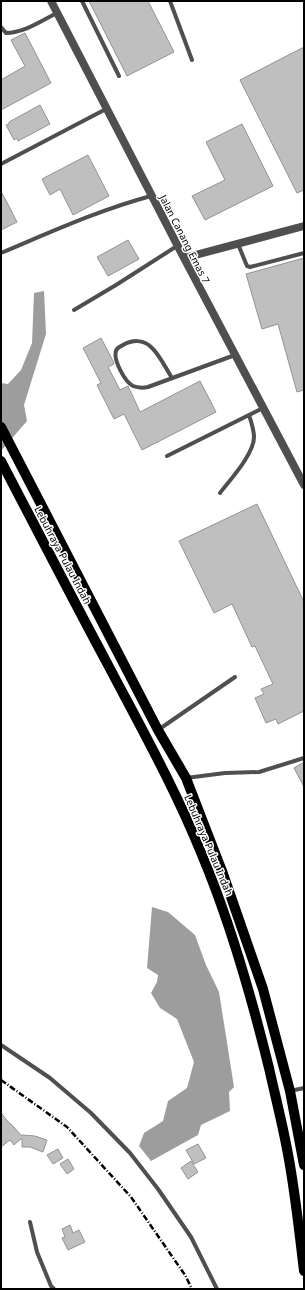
<svg xmlns="http://www.w3.org/2000/svg" width="305" height="1290" viewBox="0 0 305 1290" font-family="'Noto Sans',sans-serif">
	<style>
		.water { fill: #9d9d9d }
		.building { fill: #bfbfbf; stroke: #939393 }
		.lines { fill: none; stroke-linecap: round; stroke-linejoin: round }
		.service { stroke: #4f4f4f; stroke-width: 4 }
		.minor { stroke: #4f4f4f; stroke-width: 8 }
		.primary { stroke: #000; stroke-width: 10 }
		.rail { stroke: #000; stroke-width: 2.5; stroke-dasharray: 6 2 1 2; stroke-linecap: butt }
		.labels { text-anchor: middle; dominant-baseline: central; stroke-width: 3; stroke-linejoin: round; paint-order: stroke }
		.street-label { font-size: 10px; fill: #000; stroke: #fff }
	</style>
	<rect width="100%" height="100%" fill="#fff"/>
	<path class="water" d="M44 291 46 334 24 405 27 421 1 451V383L8 384 21 370 32 343 34 293Z
		M152 907 168 912 195 935 206 965 219 992 234 1087 229 1092 230 1111 201 1125 198 1135 151 1161 139 1146 144 1133 163 1121 168 1101 187 1088 194 1062 177 1019 160 1008 151 993 157 982 158 975 147 968Z"/>
	<path class="building" d="M89 1H148L174 52 127 76Z
		M25 33 51 83 1 110V80L25 66 11 40Z
		M304 47V190L297 193 240 80Z
		M40 105 50 124 18 141 17 138 14 140 6 125 9 124V122Z
		M242 124 273 186 205 220 192 196 225 180 206 142Z
		M88 155 109 196 73 215 60 189 50 195 42 179Z
		M1 191 17 222 1 230Z
		M128 240 139 259 108 276 97 257Z
		M304 258V390L297 392 278 324 262 329 246 274Z
		M101 338 113 361 114 364 108 367 120 390 128 386 140 412 200 381 216 412 142 450 124 414 114 419 97 385 101 383 83 348Z
		M257 504 304 602V711L278 724 276 719 266 723 255 698 264 694 261 689 273 684 255 646 252 647 232 604 214 613 179 541Z
		M304 762V787L294 768Z
		M1 1113 10 1124H11L22 1136V1135L35 1136 47 1140 43 1152 30 1147H22V1138L14 1145 10 1140 1 1147Z
		M198 1144 206 1158 194 1164 186 1150Z
		M58 1149 63 1158 53 1164 47 1155Z
		M68 1159 74 1169 67 1174 60 1164Z
		M191 1161 198 1172 188 1179 181 1168Z
		M70 1225 73 1233 79 1230 85 1242 68 1250 62 1238 65 1237 62 1229Z"/>
	<g class="lines">
		<path class="service" d="M82 1 119 76
			M170 1 192 60
			M1 27 6 33C24 33 41 21 57 13
			M1 164 106 109
			M238 244 247 266 250 267 304 253
			M1 253C51 232 99 210 151 196
			M74 310 116 285 177 246
			M172 378C166 369 160 355 151 347 143 339 132 340 123 345 120 347 117 347 116 351 113 360 125 382 133 386 138 388 143 388 148 387L235 355
			M167 456 263 408
			M220 493C230 480 254 454 254 437 254 430 251 421 249 415
			M158 730 235 677
			M186 778 225 773 259 772 304 758
			M1 1045 50 1078 91 1113 130 1153 158 1189 191 1237 217 1289
			M290 1091 304 1088
			M30 1222 37 1252 51 1286 54 1289"/>
		<path class="minor" d="M51 1 184 258 304 485
			M184 258 304 226"/>
		<path class="primary" d="M1 427 158 730 186 778 222 871 263 989 290 1091 304 1165
			M1 461C36 528 71 596 107 663 140 726 175 788 202 855 231 924 251 995 269 1068 275 1095 282 1122 287 1149 295 1189 299 1230 304 1271"/>
		<path class="rail" d="M1 1080 67 1127 131 1197 185 1275 192 1289"/>
	</g>
	<g class="labels">
		<g class="street-label">
			<text transform="translate(185 239) rotate(63)">Jalan Canang Emas 7</text>
			<text transform="translate(63 555) rotate(62)">Lebuhraya Pulau Indah</text>
			<text transform="translate(209 845) rotate(67)">Lebuhraya Pulau Indah</text>
		</g>
	</g>
	<rect width="305" height="1290" fill="none" stroke="#000000" stroke-width="4"/>
</svg>
